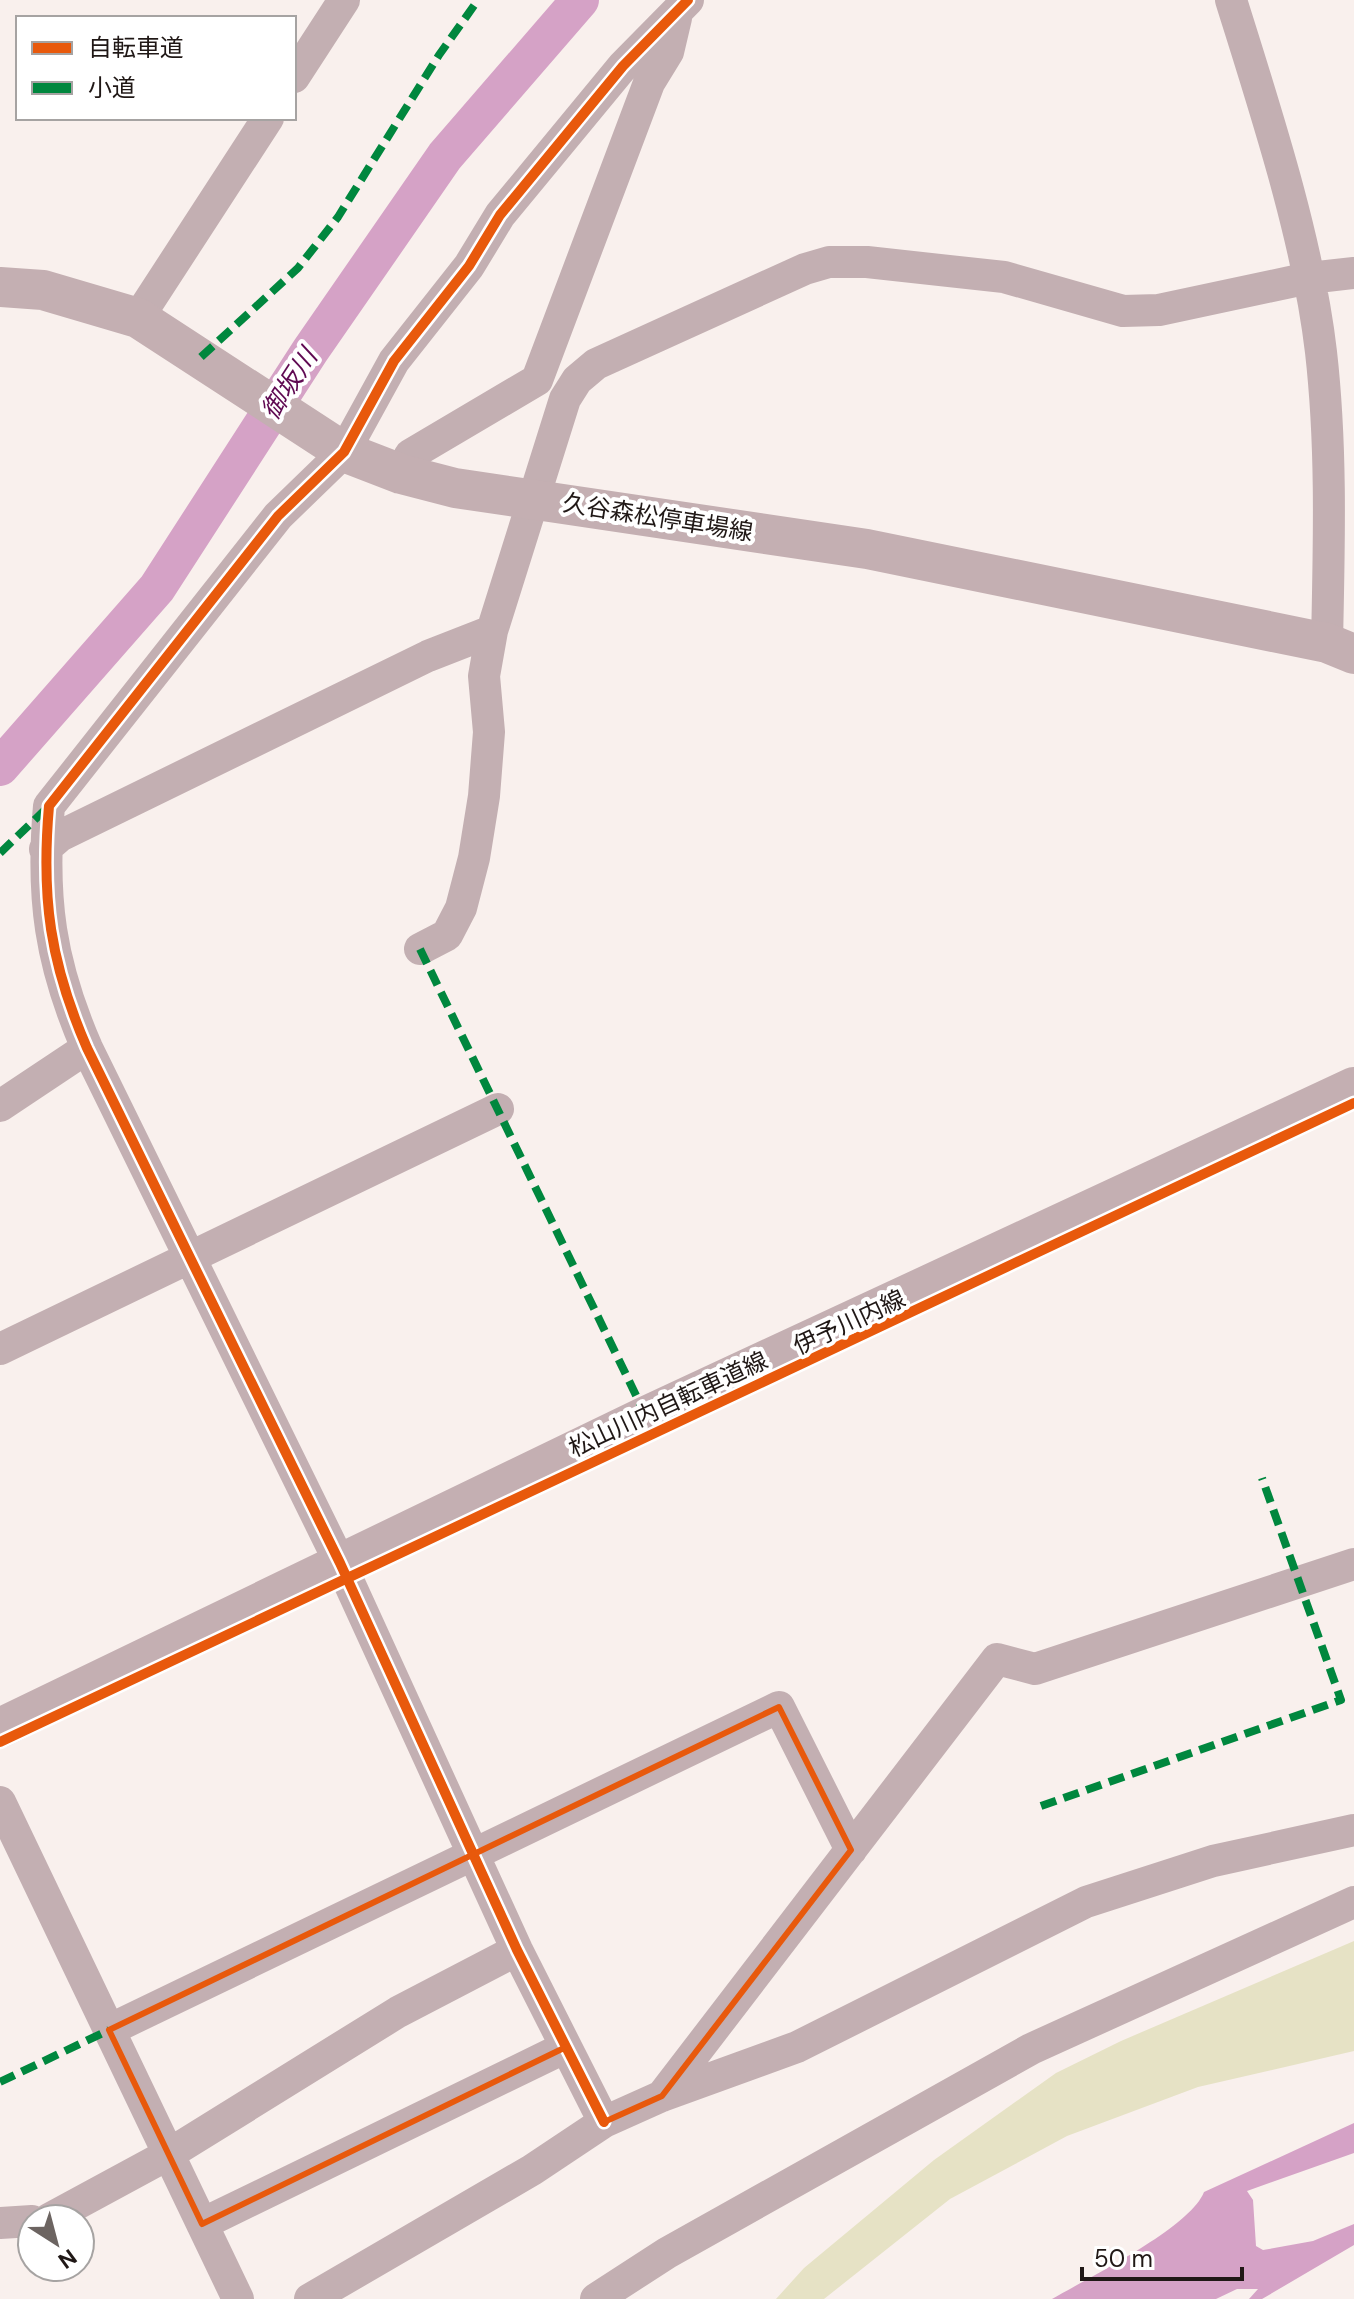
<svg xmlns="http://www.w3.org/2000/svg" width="1354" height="2299" viewBox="0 0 1354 2299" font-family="'DM Sans','Noto Sans JP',sans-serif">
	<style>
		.green { fill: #e6e2c5 }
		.water { fill: #d5a2c6 }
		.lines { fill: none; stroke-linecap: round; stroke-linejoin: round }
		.river { stroke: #d5a2c6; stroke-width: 38 }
		.minor { stroke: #c3afb2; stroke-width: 32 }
		.major { stroke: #c4afb2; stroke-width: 40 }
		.quiet { stroke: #00873e; stroke-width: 8; stroke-dasharray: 16 8; stroke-linecap: butt }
		.cycleway-casing { stroke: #fff; stroke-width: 15 }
		.cycleway { stroke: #e8590c; stroke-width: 10 }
		.marked { fill: none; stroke: #e8590c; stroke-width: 6; stroke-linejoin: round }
		.labels { text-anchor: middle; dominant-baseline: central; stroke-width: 8; stroke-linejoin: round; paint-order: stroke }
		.street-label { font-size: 24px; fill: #201816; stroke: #fff }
		.water-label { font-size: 26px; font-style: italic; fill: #5f0952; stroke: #fff }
	</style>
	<rect width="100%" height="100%" fill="#f9f0ed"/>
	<path class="green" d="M1354 1941V2051L1198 2087 1067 2136 950 2199 824 2299H776L804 2268 934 2160 1056 2073 1121 2041Z"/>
	<path class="water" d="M1354 2123V2153L1247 2191 1253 2200 1256 2246 1263 2250 1313 2241 1354 2224V2245L1262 2299H1249L1258 2289H1237L1216 2299H1052C1088 2278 1190 2228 1204 2192Z"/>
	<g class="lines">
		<path class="river" d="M0 767 157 588 310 351 445 156 580 0"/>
		<path class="minor" d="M1231 0C1265 109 1308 239 1321 352 1332 449 1329 546 1327 643
			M294 77 344 0
			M138 318 268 118
			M401 474 410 455 537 380 649 83 668 52 676 18
			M45 849 60 836 428 656 492 631
			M420 949 447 935 461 908 474 858 484 796 489 732 484 676 492 631 565 399 577 380 596 364 805 269 829 262H867L1004 277 1123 311 1159 310 1309 278 1354 273
			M0 1106 87 1048
			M0 1349 498 1109
			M0 1802 238 2299
			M109 2030 779 1707 851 1850
			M662 2096 997 1659 1035 1669 1354 1564
			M604 2122 517 1950 340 1563 87 1048C50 963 41 898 49 806L278 516 344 452 394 361 469 266 500 215 623 66 688 0
			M49 2219 169 2154 398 2012 517 1950
			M0 2223 32 2221
			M202 2224 566 2047
			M310 2299 532 2170 604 2122 662 2096 797 2047 1086 1902 1213 1861 1354 1830
			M596 2299 667 2253 1031 2049 1354 1902"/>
		<path class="major" d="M0 287 43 290 138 318 344 452 401 474 455 488 867 549 1327 643 1354 654
			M0 1728 646 1416 1354 1087"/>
		<path class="quiet" d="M201 357 298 268 338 217 439 55 478 0
			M0 853 49 806
			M420 949 646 1416
			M1041 1806 1341 1700 1262 1478
			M0 2082 109 2030"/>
		<g class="cycleway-casing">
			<path id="cycleway" d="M0 1742 1354 1103
				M604 2122 517 1950 340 1563 87 1048C50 963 41 898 49 806L278 516 344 452 394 361 469 266 500 215 623 66 688 0"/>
		</g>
		<use href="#cycleway" class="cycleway"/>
	</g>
	<path class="marked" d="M779 1707 851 1850 662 2096 604 2122 566 2047 202 2224 109 2030Z"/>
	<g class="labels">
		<g class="street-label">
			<text transform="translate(658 517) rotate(9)">久谷森松停車場線</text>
			<text transform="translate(849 1322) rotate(-25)">伊予川内線</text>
			<text transform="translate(668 1404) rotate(-25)">松山川内自転車道線</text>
		</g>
		<g class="water-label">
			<text transform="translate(289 384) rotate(-57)">御坂川</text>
		</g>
	</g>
	<rect x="16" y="16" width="280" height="104" fill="#ffffff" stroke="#a6a3a2" stroke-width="2"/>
	<rect x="32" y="42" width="40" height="12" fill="#e8590c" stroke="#a6a3a2" stroke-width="2"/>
	<text x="88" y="56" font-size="24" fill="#201816">自転車道</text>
	<rect x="32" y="82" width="40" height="12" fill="#00873e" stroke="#a6a3a2" stroke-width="2"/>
	<text x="88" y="96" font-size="24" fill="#201816">小道</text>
	<g transform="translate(56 2243) rotate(144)"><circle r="38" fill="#ffffff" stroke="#a6a3a2" stroke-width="2"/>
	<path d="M0-6L14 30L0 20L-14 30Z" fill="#6c6461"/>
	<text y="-12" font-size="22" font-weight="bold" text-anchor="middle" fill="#201816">N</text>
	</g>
	<path d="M1082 2267v12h160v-12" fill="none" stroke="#201816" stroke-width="4"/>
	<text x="1094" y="2267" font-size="24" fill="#201816" stroke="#ffffff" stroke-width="6" paint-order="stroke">50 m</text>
</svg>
